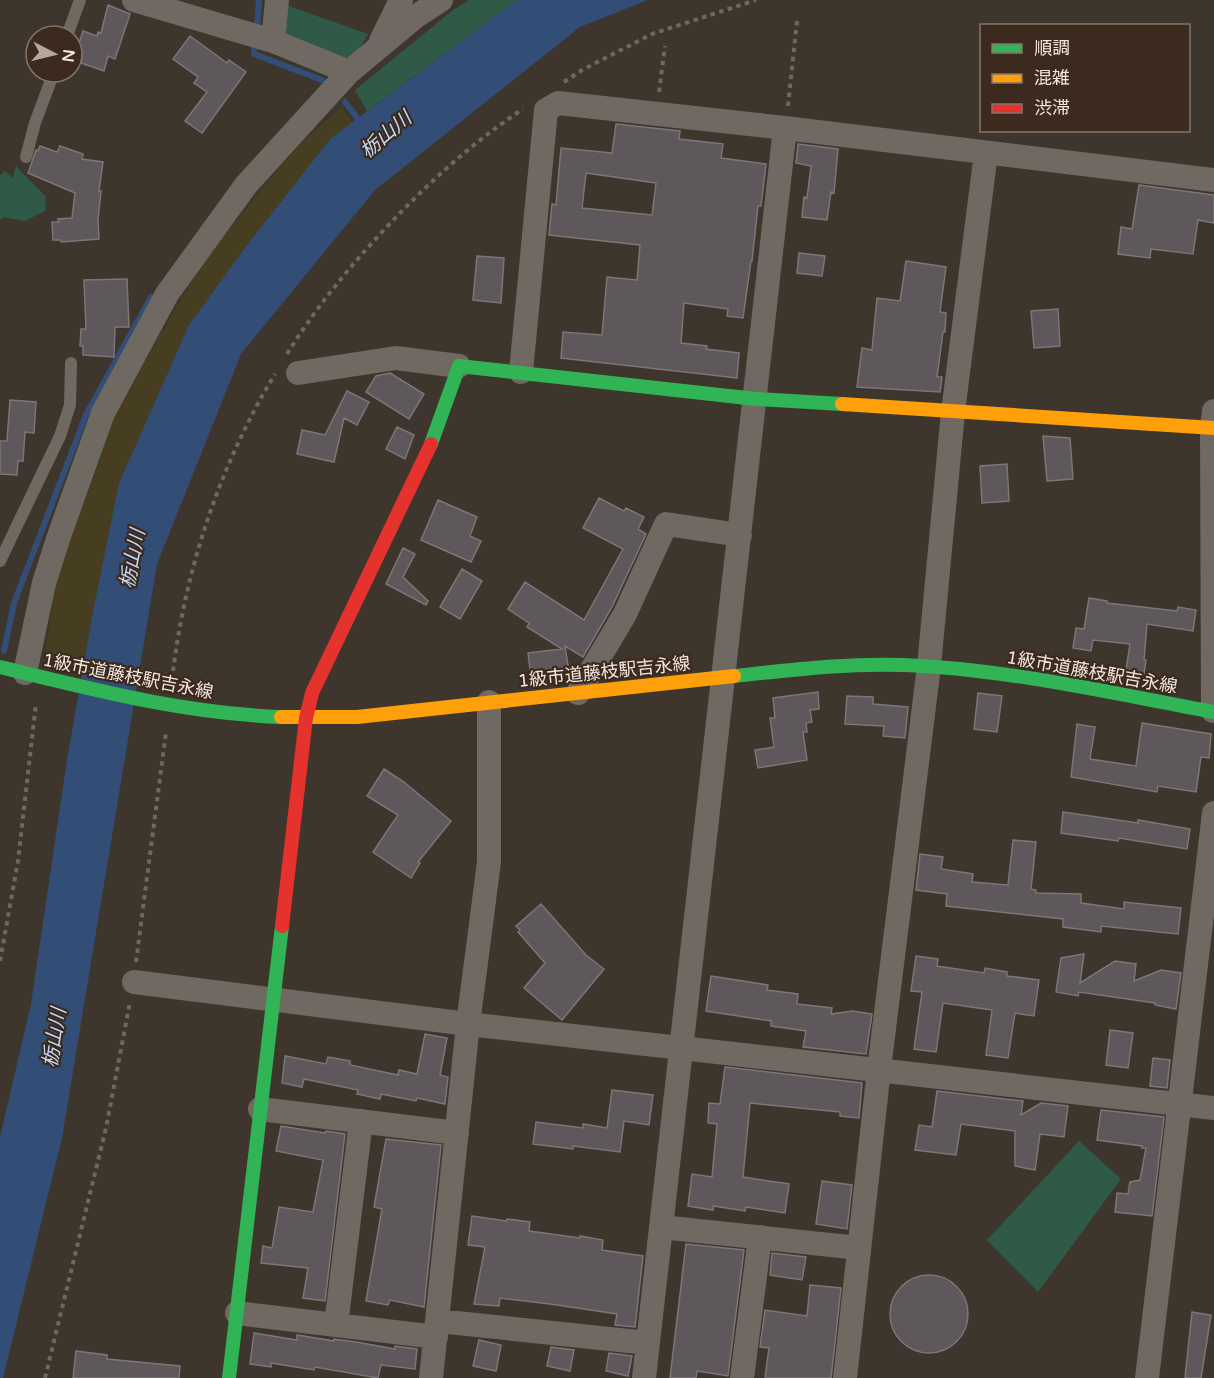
<svg xmlns="http://www.w3.org/2000/svg" width="1214" height="1378" viewBox="0 0 1214 1378" font-family="'Varela Round','Noto Sans JP',sans-serif">
	<style>
		.green { fill: #2e5a47 }
		.sand { fill: #473e21 }
		.water { fill: #334e76 }
		.lines { fill: none; stroke-linecap: round; stroke-linejoin: round }
		.stream { stroke: #334e76; stroke-width: 6 }
		.building { fill: #5e575c; stroke: #7c7677; stroke-width: 1.5; fill-rule: evenodd }
		.path { stroke: #6e6862; stroke-width: 4; stroke-dasharray: 4.5 4.5; stroke-linecap: butt }
		.lane { stroke: #6f6962; stroke-width: 12 }
		.street { stroke: #6f6962; stroke-width: 24 }
		.fast { stroke: #30b455; stroke-width: 14 }
		.slow { stroke: #ff9f0a; stroke-width: 14 }
		.jam { stroke: #e5322d; stroke-width: 14 }
		.labels { text-anchor: middle; dominant-baseline: central; stroke-width: 4.5; stroke-linejoin: round; paint-order: stroke }
		.street-label { font-size: 18px; fill: #f1e6dd; stroke: #3b2a1d }
		.water-label { font-size: 20px; font-style: italic; fill: #c4d9f5; stroke: #3b2a1d }
	</style>
	<rect width="100%" height="100%" fill="#3e352d"/>
	<path class="green" d="M469 0H517L367 111 355 90 453 10Z
		M286 5 368 34 356 55 341 60 283 34Z
		M16 166 46 197 45 211 25 221 3 217 0 220V175L5 171 13 178Z
		M1079 1141 1121 1179 1038 1292 987 1240Z"/>
	<path class="sand" d="M341 107 353 122 331 138 250 241 189 325 119 483 84 664 45 657 56 576 95 474 115 413 202 263 295 149Z"/>
	<path class="water" d="M517 0H648L580 27 375 190 241 354 157 564 62 1138 3 1378H0V1137L31 1004 67 760 93 612 119 483 189 325 250 241 331 138Z"/>
	<g class="lines">
		<path class="stream" d="M255 26 257 27 259 0
			M254 47V54L322 80
			M345 102 361 123
			M4 651 14 603 86 415 151 297"/>
	</g>
	<path class="building" d="M108 5 130 14 115 59 108 56 104 71 81 63 82 60 74 58 83 31 97 36 98 32 101 33Z
		M190 36 227 63 229 60 246 72 202 133 185 121 207 92 194 83 198 77 173 59Z
		M616 124 680 131 679 139 723 144 721 158 766 164 761 206H758L752 261H751L743 318 727 316 728 309 684 303 681 343 707 346 706 349 739 353 737 378 561 358 563 332 602 335 607 277 637 280 640 245 549 235 552 204 556 205 561 148 612 153ZM586 173 656 183 652 215 582 208Z
		M798 144 838 149 834 193 831 192 827 220 802 217 804 197 807 198 811 166 796 163Z
		M40 146 57 152 60 146 83 154 82 159 103 162 99 191H101L98 220 99 239 61 242V240H53L52 222H59L58 219 72 218 75 193 28 173 36 150 38 151Z
		M1139 185 1214 195V223L1198 220 1193 254 1151 249 1150 258 1118 254 1121 227 1132 229Z
		M799 253 825 256 822 276 797 273Z
		M477 256 504 258 501 303 473 300Z
		M906 261 946 267 940 312 946 313 945 332H943L937 377H942L940 392 857 387 862 348 872 350 877 298 900 301Z
		M127 279 129 327H115L114 357 83 355V346H80L81 329H86L84 280Z
		M1058 309 1060 346 1034 348 1031 311Z
		M390 373 424 394 409 419 366 392 376 376Z
		M347 391 369 402 357 425 344 418 334 462 297 454 302 430 325 435Z
		M10 400 36 402 34 433 25 432 23 461H18L17 475 0 474V441H7Z
		M397 427 414 435 405 459 386 449Z
		M1043 436 1070 438 1073 479 1047 481Z
		M1007 464 1009 501 982 503 980 466Z
		M599 498 624 511 626 508 644 517 638 529 646 534 612 607 583 657 565 646 569 672 531 677 528 653 562 649 527 627 529 623 508 609 525 582 584 620 623 549 583 528Z
		M438 500 477 517 470 536 481 541 471 562 421 540Z
		M403 548 415 554 403 577 428 601 426 605 386 584Z
		M462 569 482 581 460 619 440 607Z
		M1089 598 1107 601V603L1177 611 1178 607 1196 610 1193 631 1147 624 1144 660H1146L1143 680 1125 676 1130 644 1093 640 1091 651 1073 648 1076 628 1084 629Z
		M818 692 819 709 810 710 812 722 806 723 807 732H803L807 760 758 768 755 750 774 747 770 718H775L773 698Z
		M978 693 1002 696 997 732 974 729Z
		M847 696 873 697V704L908 707 905 738 883 736 884 726 845 724Z
		M1142 723 1211 734 1209 758 1201 757 1196 792 1158 786 1157 792 1071 777 1077 724 1095 727 1090 759 1136 766Z
		M384 769 404 782 451 821 418 862 420 863 411 878 373 852 398 815 367 796Z
		M1063 812 1138 823V820L1190 829 1187 849 1119 838 1118 841 1061 833Z
		M1013 840 1036 842 1031 889 1036 890V893L1081 894V903L1124 909V902L1181 908 1178 934 1101 926V932L1063 927V919L946 906 947 894 916 890 920 854 943 857 941 869 973 874 972 882 1008 885Z
		M541 904 586 955 604 969 562 1020 524 988 545 963 518 932 520 930 516 926Z
		M1084 954 1080 983 1115 961 1136 964 1134 981 1161 970 1181 973 1176 1009 1155 1005V1003L1079 992 1078 996 1056 992 1061 958Z
		M916 956 938 959 937 966 984 973 985 968 1007 972V976L1039 980 1034 1016 1015 1013 1008 1058 986 1055 992 1010 943 1003 936 1052 914 1049 922 992 911 991Z
		M711 976 768 985 767 990 798 994 797 1004 832 1008 831 1014 853 1011 872 1014 866 1054 803 1047 806 1031 771 1026V1021L706 1011Z
		M1110 1030 1133 1033 1128 1068 1106 1065Z
		M425 1034 447 1038 440 1075 448 1077 445 1104 417 1098 416 1101 381 1094 380 1099 357 1094 358 1090 304 1079 302 1087 282 1083 285 1056 326 1064 328 1057 350 1061V1065L398 1075 399 1070 417 1074Z
		M1153 1058 1170 1060 1167 1088 1150 1086Z
		M725 1067 862 1083 859 1118 840 1116V1112L750 1103 743 1177 789 1184 785 1213 746 1207 745 1211 713 1206V1210L688 1206 692 1174 712 1177 717 1124 708 1123 709 1103 720 1104Z
		M612 1090 653 1095 649 1125 624 1121 620 1152 573 1146V1149L533 1144 536 1122 583 1128V1124L607 1128Z
		M937 1091 1023 1101 1021 1115 1041 1103 1068 1106 1064 1137 1040 1134 1035 1170 1015 1166V1131L961 1124 956 1155 915 1150 919 1125 932 1127Z
		M1101 1110 1164 1117 1152 1216 1115 1212 1117 1193 1128 1194 1130 1182 1140 1180 1146 1148H1142V1146L1097 1140Z
		M281 1126 325 1133 326 1131 345 1134 325 1301 303 1298 308 1268 261 1263 263 1246 272 1248 279 1207 313 1212 323 1160 276 1151Z
		M386 1139 441 1145 424 1307 390 1300 388 1305 366 1301 382 1209 374 1207Z
		M822 1181 852 1185 847 1229 816 1224Z
		M472 1216 506 1221 507 1219 530 1222 529 1231 580 1238V1236L603 1240 602 1250 643 1256 635 1327 615 1325 617 1314 550 1304 500 1298 499 1306 474 1304 485 1247 468 1245Z
		M686 1244 744 1250 728 1376 697 1371 696 1378H670Z
		M772 1253 806 1257 802 1280 770 1275Z
		M890 1314a39 39 0 1 1 78 0a39 39 0 1 1-78 0Z
		M810 1285 841 1288 831 1378H765L769 1348 760 1347 765 1310 807 1316Z
		M1192 1312 1211 1315 1201 1378H1185Z
		M254 1333 297 1340V1335L334 1341V1339L356 1342 395 1349V1346L417 1349 415 1369 381 1365 378 1378 315 1367 314 1370 271 1363V1367L250 1364Z
		M479 1340 501 1345 496 1371 473 1366Z
		M551 1347 574 1350 570 1371 547 1366Z
		M76 1351 107 1355V1359L180 1366 179 1378H73Z
		M609 1353 632 1356 628 1376 606 1371Z"/>
	<g class="lines">
		<path class="path" d="M564 82 582 70 652 34 756 0
			M659 92 665 46
			M788 106 797 21
			M287 354C315 309 346 271 382 232 425 186 470 144 523 109
			M172 680C184 573 219 466 275 374
			M0 961 18 861 36 703
			M136 962 166 732
			M45 1378 106 1128 130 1002"/>
		<path class="lane" d="M67 36 80 0
			M26 157 35 123 54 72
			M0 561 60 436 70 405 71 363"/>
		<path class="street" d="M134 0 273 41 349 72
			M273 41 277 0
			M381 41 401 0
			M521 372 546 110 558 103 785 128 1214 180
			M298 373 396 358 459 366
			M25 673 44 583 59 536 103 413 167 294 246 185 349 72 415 17 441 0
			M578 693 625 614 666 524 740 535
			M1213 711 1212 427 1214 411
			M134 982 468 1024 1214 1108
			M260 1109 457 1133
			M661 1227 859 1248
			M237 1313 436 1337
			M438 1321 648 1343
			M336 1325 361 1121
			M431 1378 468 1024 489 862V702
			M644 1378 785 128
			M742 1378 760 1237
			M845 1378 879 1069 929 666 953 412 986 153
			M1147 1378 1214 813"/>
		<path class="fast" d="M431 444 459 366 756 399 842 404
			M0 667C95 690 182 713 281 717
			M734 676C791 670 846 663 903 665 1007 669 1111 693 1214 712
			M229 1378 282 926"/>
		<path class="slow" d="M842 404 1214 428
			M281 717H357L734 676"/>
		<path class="jam" d="M282 926 306 718 312 693 431 444"/>
	</g>
	<g class="labels">
		<g class="street-label">
			<text transform="translate(604 672) rotate(-6)">1級市道藤枝駅吉永線</text>
			<text transform="translate(1092 672) rotate(10)">1級市道藤枝駅吉永線</text>
			<text transform="translate(128 676) rotate(11)">1級市道藤枝駅吉永線</text>
		</g>
		<g class="water-label">
			<text transform="translate(386 135) rotate(-40)">栃山川</text>
			<text transform="translate(133 559) rotate(-79)">栃山川</text>
			<text transform="translate(55 1038) rotate(-81)">栃山川</text>
		</g>
	</g>
	<rect x="980" y="24" width="210" height="108" fill="#3b2a1d" stroke="#84756a" stroke-width="1.5"/>
	<rect x="992" y="44" width="30" height="9" fill="#30b455" stroke="#84756a" stroke-width="1.5"/>
	<text x="1034" y="54" font-size="18" fill="#f1e6dd">順調</text>
	<rect x="992" y="74" width="30" height="9" fill="#ff9f0a" stroke="#84756a" stroke-width="1.5"/>
	<text x="1034" y="84" font-size="18" fill="#f1e6dd">混雑</text>
	<rect x="992" y="104" width="30" height="9" fill="#e5322d" stroke="#84756a" stroke-width="1.5"/>
	<text x="1034" y="114" font-size="18" fill="#f1e6dd">渋滞</text>
	<g transform="translate(54 54) rotate(97)"><circle r="28" fill="#3b2a1d" stroke="#84756a" stroke-width="1.5"/>
	<path d="M0-4.5L10 22L0 15L-10 22Z" fill="#b2a89f"/>
	<text y="-9" font-size="16" font-weight="bold" text-anchor="middle" fill="#f1e6dd">N</text>
	</g>
</svg>
